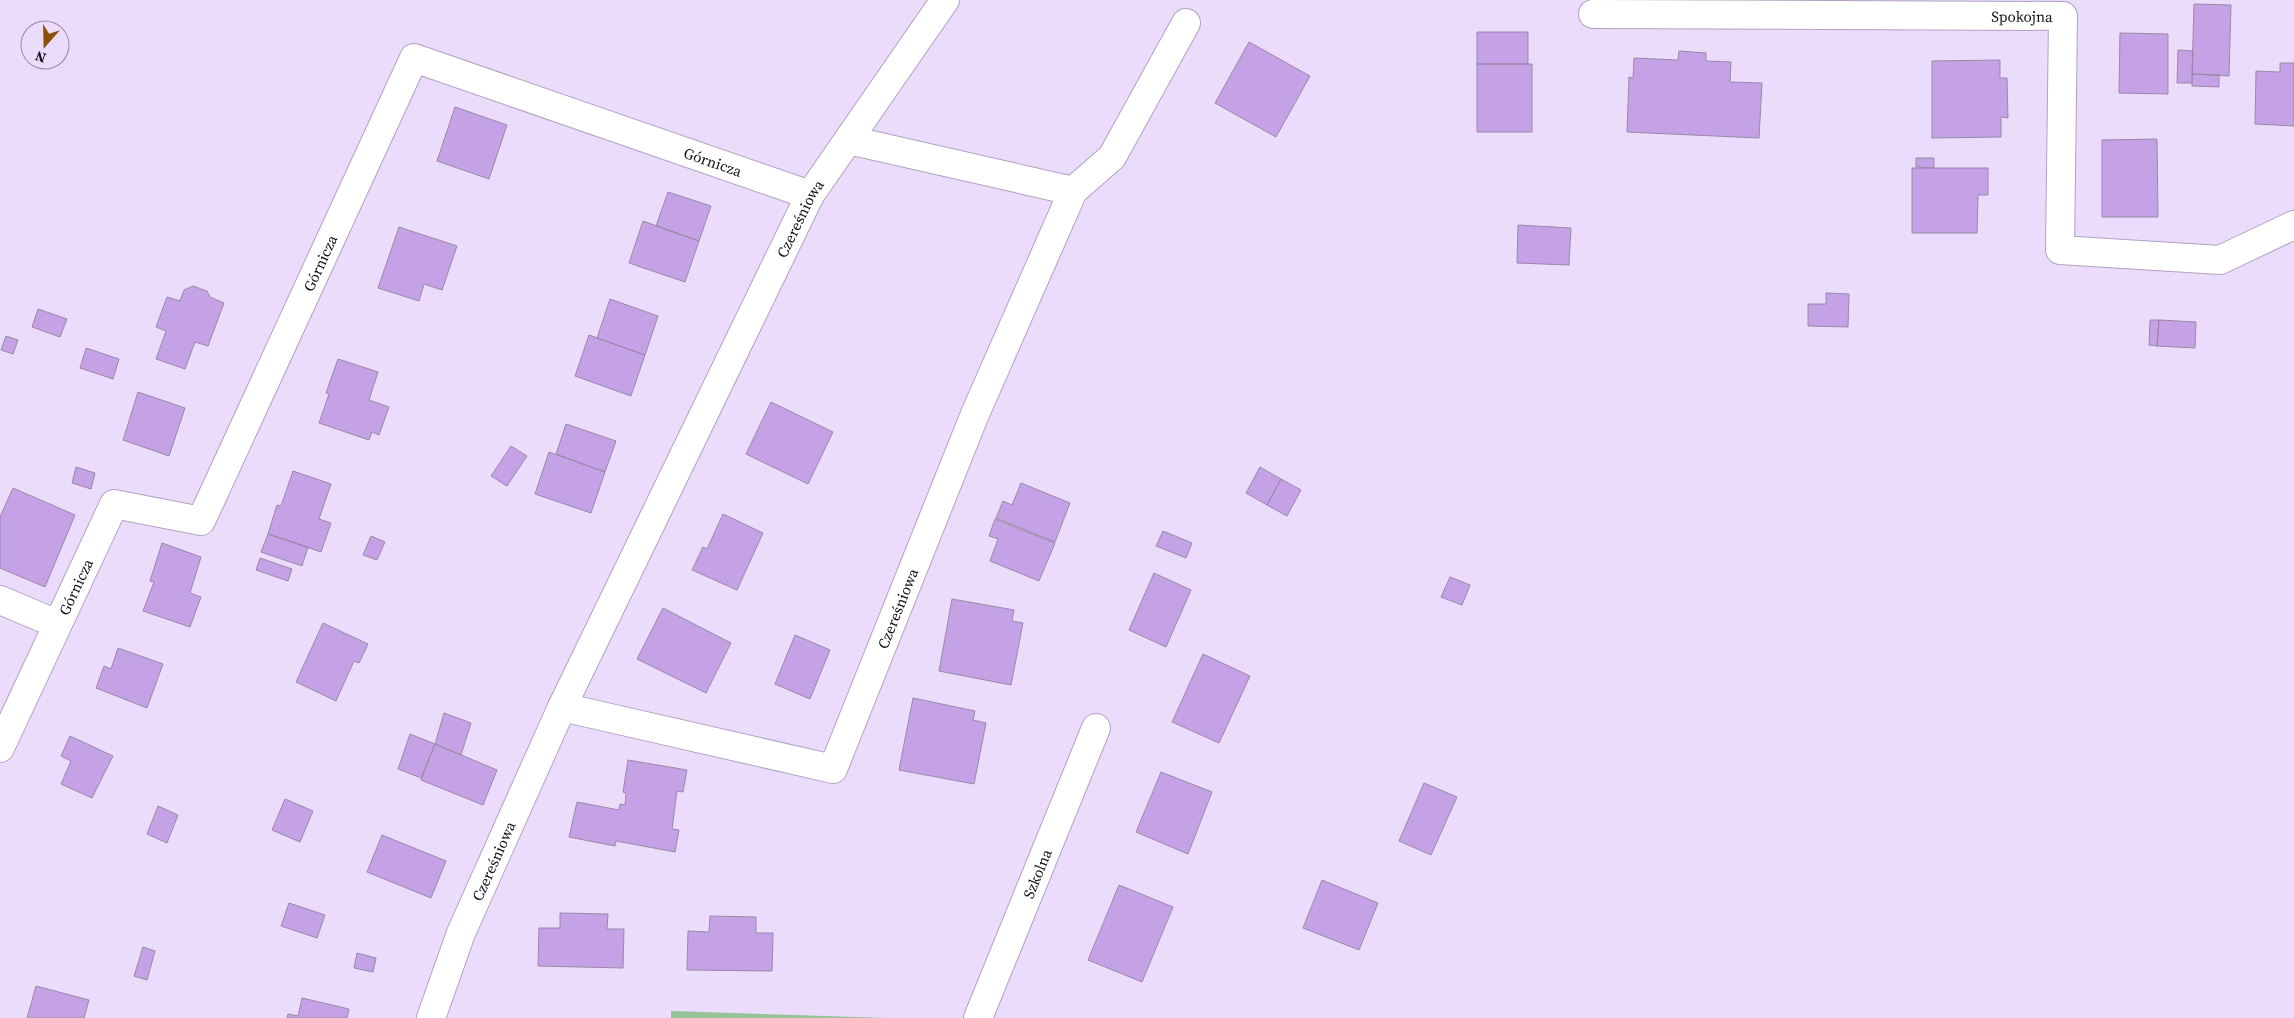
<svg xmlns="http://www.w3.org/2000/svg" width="2294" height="1018" viewBox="0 0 2294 1018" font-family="'Source Serif 4',serif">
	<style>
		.pitch { fill: #94c397 }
		.building { fill: #c5a1e6; stroke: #988aa7 }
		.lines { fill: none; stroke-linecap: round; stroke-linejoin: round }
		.street-casing { stroke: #b0a2c0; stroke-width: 30 }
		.street { stroke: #fff; stroke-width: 28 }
		.labels { text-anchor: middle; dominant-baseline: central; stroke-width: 4.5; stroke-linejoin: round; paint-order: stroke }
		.street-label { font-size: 15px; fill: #140e19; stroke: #ecdcfc }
	</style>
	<rect width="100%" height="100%" fill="#ecdcfc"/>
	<path class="pitch" d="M671 1011 887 1018H671Z"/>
	<path class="building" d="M2194 4 2231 5 2229 76 2192 74Z
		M1477 32H1528V64H1477Z
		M2120 33 2168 34V94L2119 93Z
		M1249 42 1310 76 1276 137 1215 103Z
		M2178 50 2193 51 2192 83H2177Z
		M1679 51 1706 53V61L1731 62 1730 82 1762 83 1759 138 1627 132 1629 77 1633 78 1634 58 1678 60Z
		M2000 60V78H2007L2008 118 2001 117V137L1932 138V61Z
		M2280 63H2294V126L2255 124 2256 71 2280 72Z
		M1477 64H1532V132H1477Z
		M2192 74 2219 75V87L2192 86Z
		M455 107 507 125 489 179 437 161Z
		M2157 139 2158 217H2102V140Z
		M1916 158H1934V168L1916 167Z
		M1912 168H1988V195H1978L1977 233H1912Z
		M668 192 711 206 699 241 656 226Z
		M643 221 699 241 685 282 629 263Z
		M1518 225 1571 228 1569 265 1517 263Z
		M399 227 457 246 442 290 424 284 419 301 378 288Z
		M193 286 207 291 210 297 224 303 208 346 195 342 185 369 156 359 166 331 156 327 167 297 180 301 184 290Z
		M1826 293 1849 294 1848 327 1808 326V304H1826Z
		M610 299 658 316 645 355 597 338Z
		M38 309 67 319 60 337 32 327Z
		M2150 320H2159L2157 346 2149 345Z
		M2159 320 2196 322 2195 348 2157 346Z
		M589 335 645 355 631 396 575 376Z
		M6 336 18 340 13 354 1 350Z
		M86 348 119 359 113 379 80 368Z
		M338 359 378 372 369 400 389 407 379 435 372 432 369 440 319 423 329 394 326 393Z
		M138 392 185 408 169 456 123 440Z
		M771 402 833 432 808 484 746 454Z
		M566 424 616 441 605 472 556 454Z
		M511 446 527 456 507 486 491 476Z
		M549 452 605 472 591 513 535 494Z
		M76 467 95 473 91 489 72 483Z
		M1260 467 1281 479 1267 505 1246 493Z
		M293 471 331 484 319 519 331 523 321 552 268 534 277 505 281 506Z
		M1281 479 1301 490 1287 516 1267 505Z
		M1021 483 1070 503 1055 542 996 518 1003 501 1012 505Z
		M13 488 75 515 45 587 0 568V517Z
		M723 514 763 533 737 590 692 570 703 547 707 549Z
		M995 519 1055 543 1039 581 990 561 998 539 989 536Z
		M1163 531 1192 543 1186 558 1156 546Z
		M268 534 308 547 302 566 261 552Z
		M371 536 385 542 377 560 363 555Z
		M162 543 201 557 190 593 201 597 190 627 143 611 154 582 150 581Z
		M260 558 292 569 288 581 256 570Z
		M1154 573 1191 590 1166 647 1129 630Z
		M1450 577 1470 585 1462 605 1441 597Z
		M952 599 1014 610 1012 621 1023 623 1011 685 939 671Z
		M663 608 731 643 706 693 637 659Z
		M323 623 368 644 359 663 354 661 336 701 296 682Z
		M795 635 830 650 810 699 775 684Z
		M118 648 163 664 147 708 96 688 104 666 111 669Z
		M1203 654 1250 676 1219 743 1172 722Z
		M913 698 975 711 973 720 986 723 974 784 899 770Z
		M444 713 471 723 461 755 435 744Z
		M410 734 435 744 421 778 398 769Z
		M70 736 113 756 92 798 61 784 71 761 61 756Z
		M435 744 497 770 483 805 421 780Z
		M628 760 687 770 683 792 677 791 672 829 679 830 675 852 616 841 615 846 569 837 577 802 619 810 620 804 625 805 626 793 623 792Z
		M1161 772 1212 792 1188 854 1136 832Z
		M1424 783 1457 797 1431 855 1399 841Z
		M285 799 313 811 300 842 272 830Z
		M158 806 178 815 167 843 147 834Z
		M382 835 446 861 431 898 367 872Z
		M1322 880 1378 903 1359 950 1303 928Z
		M1119 885 1173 907 1142 982 1088 960Z
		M289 903 325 915 317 938 281 926Z
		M560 913 608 914 607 929H624L623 968 538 966 539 928H560Z
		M710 916 756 917V933H773L772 971 687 970 688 931 709 932Z
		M143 947 155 951 147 980 134 976Z
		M357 953 376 958 373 972 354 968Z
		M36 986 89 1000 84 1018H27Z
		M302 998 349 1009 347 1018H287L288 1014 298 1016Z"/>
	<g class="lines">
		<g class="street-casing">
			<g id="street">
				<path id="s1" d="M1593 14 2063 16 2060 250 2220 260 2294 225"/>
				<path d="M849 140 1073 191 1112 157 1186 23"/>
				<path d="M0 600 57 624"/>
				<path id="s2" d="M562 707 833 769 975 414 1073 191"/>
				<path id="s3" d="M0 748 114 504 201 521 414 58 810 195"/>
				<path id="s4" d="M431 1018 461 933 562 707 810 195 945 0"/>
				<path id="s5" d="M978 1018 1096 728"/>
			</g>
		</g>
		<use href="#street" class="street"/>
	</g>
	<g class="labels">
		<g class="street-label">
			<text stroke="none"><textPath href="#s1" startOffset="429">Spokojna</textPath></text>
			<text stroke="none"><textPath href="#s3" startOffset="1184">Górnicza</textPath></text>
			<text stroke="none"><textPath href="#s4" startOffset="881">Czereśniowa</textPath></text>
			<text stroke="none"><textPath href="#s3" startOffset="642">Górnicza</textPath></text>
			<text stroke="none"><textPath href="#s3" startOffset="178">Górnicza</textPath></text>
			<text stroke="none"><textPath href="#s2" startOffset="451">Czereśniowa</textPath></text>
			<text stroke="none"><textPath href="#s4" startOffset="169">Czereśniowa</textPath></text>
			<text stroke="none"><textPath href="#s5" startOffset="156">Szkolna</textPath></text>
		</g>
	</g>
	<g transform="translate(45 45) rotate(200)"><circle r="24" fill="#ecdcfc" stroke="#968aa1"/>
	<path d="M0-4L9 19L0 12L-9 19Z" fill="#8b5109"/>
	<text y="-8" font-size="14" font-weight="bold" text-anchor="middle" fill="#140e19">N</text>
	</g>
</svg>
